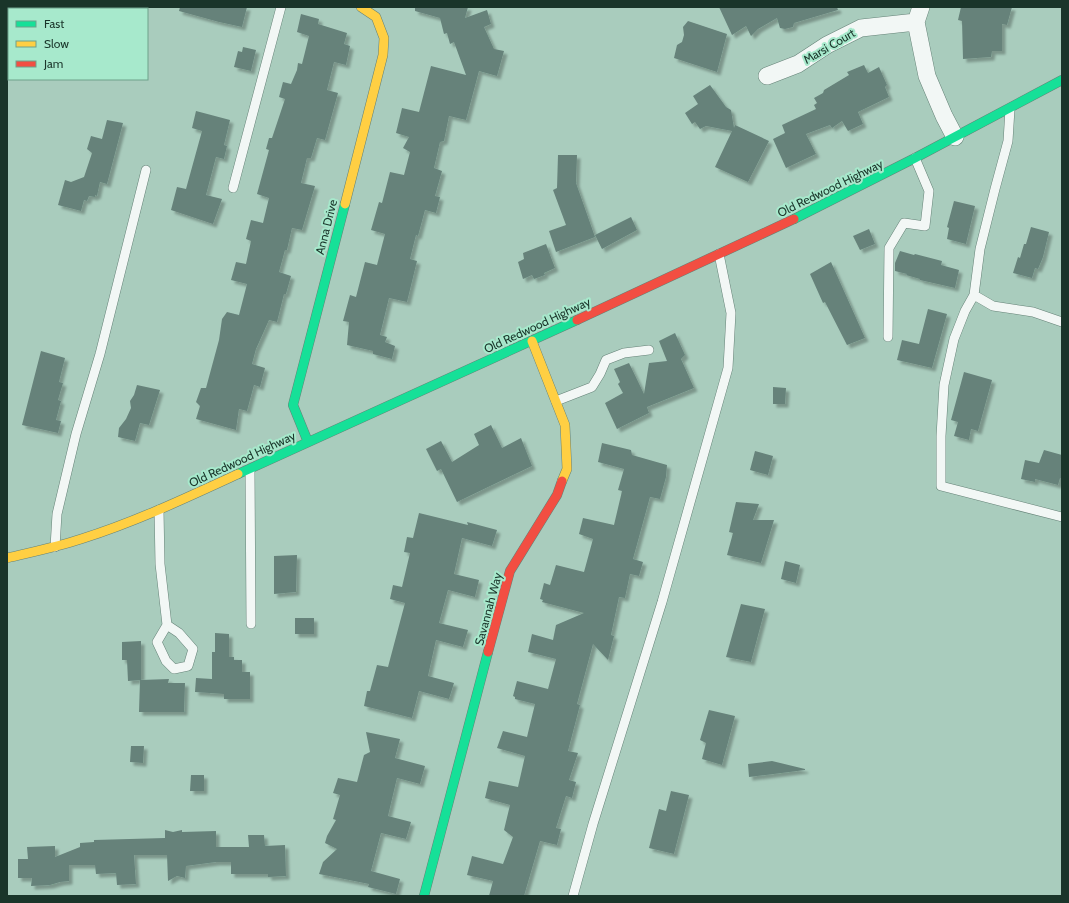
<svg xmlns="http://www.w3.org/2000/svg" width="1069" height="903" viewBox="0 0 1069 903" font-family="Cabin,sans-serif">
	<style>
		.building { fill: #66827a; filter: url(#shadow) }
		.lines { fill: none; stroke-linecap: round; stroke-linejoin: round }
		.lane-casing { stroke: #658277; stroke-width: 10 }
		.street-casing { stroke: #658277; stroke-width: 18 }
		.fast-casing { stroke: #658277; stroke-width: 10 }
		.slow-casing { stroke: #658277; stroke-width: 10 }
		.jam-casing { stroke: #658277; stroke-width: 10 }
		.lane { stroke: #f2f7f5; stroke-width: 9 }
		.street { stroke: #f2f7f5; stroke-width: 17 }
		.fast { stroke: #16e098; stroke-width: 9 }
		.slow { stroke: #ffcf43; stroke-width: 9 }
		.jam { stroke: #f24e42; stroke-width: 9 }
		.labels { text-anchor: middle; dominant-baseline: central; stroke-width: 4; stroke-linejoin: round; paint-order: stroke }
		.street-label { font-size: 12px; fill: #1a352a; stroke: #a7e9cc }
	</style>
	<defs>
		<filter id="shadow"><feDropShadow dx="3.5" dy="3.5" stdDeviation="1" flood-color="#0004"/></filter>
	</defs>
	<rect width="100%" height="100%" fill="#a9ccbd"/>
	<path class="building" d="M180 7H247L242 27 219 22 179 11Z
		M415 7H468L465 18 487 10 491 24 484 27 494 49 504 51 497 76 479 71 466 120 449 116 444 141 440 142 434 168 442 171 435 196 440 197 436 213 425 210 418 236 416 235 410 259 417 261 407 302 389 298 380 335 387 337 385 342 395 346 392 359 373 354V351L347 345 349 322 343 321 350 295 356 297 365 262 377 265 385 234 371 230 379 202 382 203 390 172 404 175 410 152 403 148 409 137 396 133 402 108 419 112 431 66 466 75 454 42 450 44 447 33 444 34 440 18 415 11Z
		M719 7H837L838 10 794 23 793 27 785 29 780 28 777 18 758 29 751 36 746 26 732 35Z
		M961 7H1012L1007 25 1002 24V51H992L991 57 963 59 962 21 958 20Z
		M301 14 319 19 318 24 347 33 344 44 350 46 346 65 334 62 327 90 338 93 325 140 317 138 311 158H307L301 183 315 186 302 230 292 228 287 250H285L279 272 291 276 286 294H284L277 322 269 320 256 349 252 364 265 368 260 387 254 385 247 411 239 409 236 430 196 419 200 406 196 402 201 388H206L219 340 222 319 227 312 239 315 247 284 231 280 236 262 246 264 251 241 246 239 251 220 263 223 269 198 257 194 269 150 266 149 269 138H272L285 99 279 97 283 82 291 84 297 70 298 63 302 64 309 36 297 32Z
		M688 21 727 34 717 72 674 58 677 45 682 42 684 35 683 27Z
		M243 47 256 50 251 71 234 67 238 51 242 52Z
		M864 65 868 73 879 67 887 85 885 87 889 97 858 112 863 124 848 131 842 121 832 128 830 125 806 134 816 154 786 168 773 139 785 133 782 125 816 109 814 105 817 103 814 98 823 93 824 90 849 75 847 72Z
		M710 85 726 107 731 110 734 128 735 125 769 141 748 182 715 167 732 131 706 126 700 129 695 122 692 124 685 113 698 104 693 96Z
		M196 111 230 120 224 145 227 146 224 159 216 157 206 195 222 199 213 224 171 210 177 187 186 189 202 131 192 128Z
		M107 120 123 123 107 184 100 182 97 196 95 195V197L89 196 87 201 84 200 81 211 58 205 65 180 71 182 84 177 92 153 87 149 91 136 102 139Z
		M558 155H577L576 183 595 237 556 252 549 231 566 225 553 190 557 188Z
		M954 201 975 206 966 244 947 239 949 228 947 227Z
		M631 217 637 230 602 249 595 235Z
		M1031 227 1049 232 1043 257 1038 269 1035 268 1032 278 1013 273 1018 257 1020 258 1024 244H1026Z
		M869 229 875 244 860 250 853 236Z
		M546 244 555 268 544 273 545 275 534 279 532 275 523 279 518 262 524 259 523 253Z
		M900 251 914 255 915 254 942 261 941 265 959 270 955 288 920 280V279L906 275 907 274 895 271V263Z
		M831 262 865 338 847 345 825 302 823 303 810 274Z
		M928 309 947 314 932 368 897 360 902 340 919 344Z
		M675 333 685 355 681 359 694 388 647 407 649 413 617 429 605 403 623 393 618 384 620 382 614 369 629 363 644 394 649 363 667 361 659 341Z
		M41 351 65 358 59 382 63 383 58 400 61 401 56 420 61 421 58 433 22 425Z
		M964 372 992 380 978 431 971 429 969 440 954 436 958 422 951 420Z
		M137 385 160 390 149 425 140 423 135 441 118 437 119 428 126 419 131 408 130 401 134 395Z
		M773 387 786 388 785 404H773Z
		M491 425 502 448 521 438 532 466 457 502 441 469 437 471 426 449 441 441 452 462 479 445 474 434Z
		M602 443 631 450 632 455 667 465 666 477 660 499 650 497 633 559 643 562 639 576 630 574 625 598 619 597 611 635 614 636 608 660 593 644 577 704 580 705 568 751 578 753 569 780 576 782 572 798 566 796 556 828 561 829 557 845 540 841 524 896H489L493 881 467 875 472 856 503 864 513 837 504 830 510 805 485 798 489 781 518 787 525 756 497 748 503 731 527 737 535 704 515 699V697L513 696 517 681 548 689 556 659 528 652 532 634 553 640 556 625 584 613 542 602 543 600 540 599 544 583 550 585 556 565 584 572 593 539 579 534 583 518 614 525 622 491 618 490 624 469 598 462Z
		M1044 450 1062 455V478H1060L1058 485 1035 479V482L1021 479 1025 460 1039 463Z
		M755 451 773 456 768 475 750 470Z
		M736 502 759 504 753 520H774L761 563 727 555 733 533 729 532Z
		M419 513 468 525 467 522 497 530 492 546 462 538 454 574 479 580 475 597 448 590 439 623 468 630 463 647 436 640 428 676 454 683 449 699 419 691 412 718 364 706 367 691H370L377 665 388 667 405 603 390 599 393 585 402 587 410 553 404 552 407 537 413 538Z
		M297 555 296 592 274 594V556Z
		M785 561 800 565 796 583 781 579Z
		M741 604 765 609 751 662 726 657Z
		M295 618H314V634H295Z
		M215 633 229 634V657H234V660H242V672H250V699H224V694L195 692 196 678 212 679V652H215Z
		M141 641V680L169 679 168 683H185L184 712H139L140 680 128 681 127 660H122V642Z
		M709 710 735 716 722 765 702 759 706 743 700 740Z
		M366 732 400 739 395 758 425 766 420 784 397 778 388 816 411 822 406 839 381 833 371 871 400 879 396 894 368 887 369 884 319 874 323 862 337 849 325 843 327 836 336 820 333 819 340 795 333 793 338 778 357 782 364 755 370 752Z
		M131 746H144L143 763 130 762Z
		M772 761 805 769V770L749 777 748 764Z
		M191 775H204V791H190Z
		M671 791 689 795 674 854 649 848 659 809 666 811Z
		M165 830 173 832 182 830V832L216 831V847H249L248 835H264L265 846 285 845 286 876 268 877V874H231V862H216L186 866 185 878 177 876 168 881 167 855H134L136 884 117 885 116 873 96 874 95 865H69V881L60 882 50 885 31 886 32 878H18V859H28L27 847 55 846V857L80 847V843L94 842V840L165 838Z"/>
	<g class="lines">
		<g class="lane-casing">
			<path id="lane" d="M1010 109 1008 141 995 189 980 249 974 295 965 311 954 339 944 385 941 436V486L1062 517
				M233 188 281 7
				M974 295 993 306 1033 312 1062 322
				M888 337 889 248 904 223 925 226 929 191 915 158
				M556 401 592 387 600 374 606 360 624 353 649 350
				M250 470 251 624
				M159 510 160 564 167 625 157 642 166 661 174 669 188 666 193 649 179 633 167 625
				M55 547 57 514 76 434 100 354 146 170
				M573 896 593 824 662 602 728 368 731 313 719 254"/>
		</g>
		<g class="street-casing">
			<path id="street" d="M921 7 916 22 927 76 944 116 955 137
				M767 76 798 64 827 45 861 28 916 22"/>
		</g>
		<g class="fast-casing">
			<path id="fast" d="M794 219 915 158 1062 80
				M308 442 293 405 345 204
				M238 474 577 320
				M424 896 488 652"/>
		</g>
		<g class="slow-casing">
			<path id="slow" d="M345 204 383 55 384 38 376 17 361 7
				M532 341 565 425 567 469 562 481
				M7 558C32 552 57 547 81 539 135 522 186 498 238 474"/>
		</g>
		<g class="jam-casing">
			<path id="jam" d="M577 320 794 219
				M488 652 510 571 557 495 562 481"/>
		</g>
		<use href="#lane" class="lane"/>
		<use href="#street" class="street"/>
		<use href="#fast" class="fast"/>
		<use href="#slow" class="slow"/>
		<use href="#jam" class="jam"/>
	</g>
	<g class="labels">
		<g class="street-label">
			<text transform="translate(829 46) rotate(-30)">Marsi Court</text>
			<text transform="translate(830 188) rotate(-26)">Old Redwood Highway</text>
			<text transform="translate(326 227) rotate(-76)">Anna Drive</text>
			<text transform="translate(537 325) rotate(-25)">Old Redwood Highway</text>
			<text transform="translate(242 459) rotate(-25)">Old Redwood Highway</text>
			<text transform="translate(488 609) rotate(-75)">Savannah Way</text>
		</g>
	</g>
	<rect width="1069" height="903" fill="none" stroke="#1a352a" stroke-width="16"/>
	<rect x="8" y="8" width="140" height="72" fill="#a7e9cc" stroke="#6fa18b"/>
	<rect x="16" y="21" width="20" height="6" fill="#16e098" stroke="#6fa18b"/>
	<text x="44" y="28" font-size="12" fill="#1a352a">Fast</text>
	<rect x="16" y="41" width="20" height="6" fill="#ffcf43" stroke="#6fa18b"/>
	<text x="44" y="48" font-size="12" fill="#1a352a">Slow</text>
	<rect x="16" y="61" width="20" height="6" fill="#f24e42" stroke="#6fa18b"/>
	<text x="44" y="68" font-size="12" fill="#1a352a">Jam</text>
</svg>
